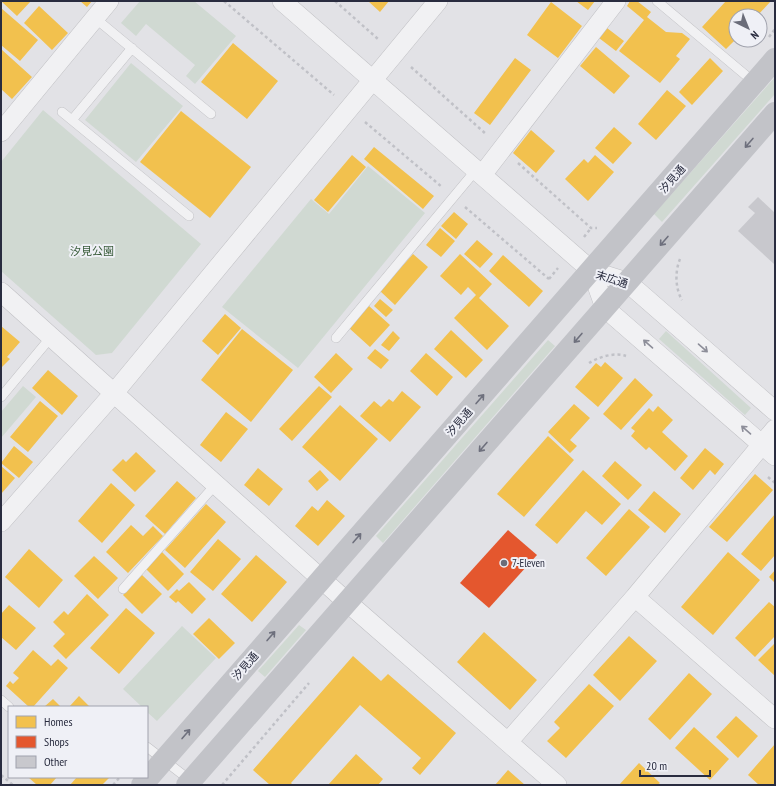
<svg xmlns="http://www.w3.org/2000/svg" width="776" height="786" viewBox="0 0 776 786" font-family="'PT Sans Narrow','Noto Sans JP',sans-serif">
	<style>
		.green { fill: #d0d9d2 }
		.homes { fill: #f2c14e }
		.shops { fill: #e4572e }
		.building { fill: #c8c8cd }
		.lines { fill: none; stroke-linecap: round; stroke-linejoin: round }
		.lane-casing { stroke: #c0c0c4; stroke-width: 10 }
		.street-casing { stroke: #c0c0c4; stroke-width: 20 }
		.path { stroke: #c0c1c7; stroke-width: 2.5; stroke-dasharray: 3 3; stroke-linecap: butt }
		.lane { stroke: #f1f1f3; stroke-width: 9 }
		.street { stroke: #f1f1f3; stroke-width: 19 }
		.secondary { stroke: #c2c3c8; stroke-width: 22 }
		.oneway { stroke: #6e707d }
		.oneway2 { stroke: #8d8e99 }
		.poi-dot { fill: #6a6c79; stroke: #eff0f6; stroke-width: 1.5 }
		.labels { text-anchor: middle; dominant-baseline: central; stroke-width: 4; stroke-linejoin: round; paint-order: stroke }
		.street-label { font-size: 11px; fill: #292c3f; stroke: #eff0f6 }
		.park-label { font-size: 11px; fill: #375a38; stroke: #eff0f6 }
		.poi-label { font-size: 11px; fill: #292c3f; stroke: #eff0f6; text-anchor: start }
	</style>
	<rect width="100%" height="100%" fill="#e2e2e6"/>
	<path class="green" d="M140 1H194L236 36 195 84 186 76 195 65 146 24 136 36 121 23Z
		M131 63 183 106 136 162 85 120Z
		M775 77V94L662 222 654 214Z
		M43 110 201 244 112 353 96 355 1 271V162Z
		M368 166 425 213 298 368 222 307 311 199 329 214Z
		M666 331 751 408 745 415 659 339Z
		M548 340 555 346 383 543 376 536Z
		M23 386 36 397 1 438V412Z
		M299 625 306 630 265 677 258 671Z
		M182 626 216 658 157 721 147 712V707H142L123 689Z"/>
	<path class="homes" d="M1 1H31L17 16Z
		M80 1H92L87 7Z
		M368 1H389L380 12Z
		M576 1H595L588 10Z
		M630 1H637L651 12 647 17 666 32 682 33 690 39 676 56 680 59 660 83 619 51 644 20 627 6Z
		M726 1H771L757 16H736V39L726 49 702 27Z
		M551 2 582 26 558 58 527 35Z
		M39 6 68 33 52 50 24 23Z
		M1 8 38 40 20 61 1 45Z
		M607 28 624 41 616 51 599 38Z
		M233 43 278 81 247 119 201 82Z
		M596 47 630 76 614 94 580 66Z
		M1 49 32 77 12 99 1 89Z
		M515 58 531 70 490 125 474 113Z
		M710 58 723 71 692 105 679 92Z
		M667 90 686 106 656 140 638 124Z
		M181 111 251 167 210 218 140 162Z
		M614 127 632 143 613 164 595 148Z
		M531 130 555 151 536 173 513 153Z
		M374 147 434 196 423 209 364 159Z
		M352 155 366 167 328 212 314 200Z
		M595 155 614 172 588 201 565 179 584 159 588 163Z
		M454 212 468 224 456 239 441 226Z
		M440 228 455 241 441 257 426 245Z
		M477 240 493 254 480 268 464 254Z
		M413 254 428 267 395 305 380 291Z
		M460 254 492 284 479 298 509 326 487 350 454 318 476 295 468 287 461 295 440 276Z
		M503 255 543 291 529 307 489 271Z
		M380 299 393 310 386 317 374 306Z
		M369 306 390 325 370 347 349 328Z
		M225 314 241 328 218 355 202 341Z
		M1 326 20 342 7 357 10 359 2 367 1 366Z
		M242 329 293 370 251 422 201 380Z
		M451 330 483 360 466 378 434 349Z
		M393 331 400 338 389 351 381 345Z
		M375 349 389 360 381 369 367 358Z
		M336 353 353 369 331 393 314 377Z
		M426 353 453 377 437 396 410 371Z
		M605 362 623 378 598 407 575 387 596 363 601 367Z
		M48 370 78 396 62 415 32 388Z
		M635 378 653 395 621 430 603 414Z
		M319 386 332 397 292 441 279 429Z
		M402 391 421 407 390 442 360 416 374 401 381 407 389 399 393 402Z
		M40 401 58 416 28 452 10 437Z
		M574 404 590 418 570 440 577 446 570 453 548 432Z
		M340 405 378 439 340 481 302 447Z
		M658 406 673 420 662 432 688 456 675 471 649 447 646 450 631 436 635 431 631 428 649 408 653 412Z
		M226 412 248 429 221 462 200 445Z
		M548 436 574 460 524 517 497 494Z
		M14 446 33 462 19 478 1 463Z
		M705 448 724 464 715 475 710 470 693 490 680 478Z
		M136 452 156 471 135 492 112 470 123 459 126 462Z
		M615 461 642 485 628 500 602 476Z
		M1 466 15 478 1 494Z
		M258 468 283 489 269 506 244 485Z
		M320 470 329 480 317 491 308 481Z
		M583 470 621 504 602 525 586 511 557 544 535 525Z
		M755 474 773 490 727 542 709 527Z
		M177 481 196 498 165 534 145 516Z
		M111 483 135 505 102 543 78 521Z
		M654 491 681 514 665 533 638 510Z
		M327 500 345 516 318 546 295 526 312 506 318 511Z
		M206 504 226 522 185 568 165 550Z
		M629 509 650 527 606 576 586 558Z
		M775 514V555L761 571 741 554Z
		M131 525 143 536 153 526 163 536 128 573 106 552Z
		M218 539 241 559 213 591 190 572Z
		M29 549 63 580 39 608 5 577Z
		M162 552 184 574 168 591 146 569Z
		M728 552 760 580 713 635 681 607Z
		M256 555 287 582 252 622 221 594Z
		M94 556 118 578 98 599 74 576Z
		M775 570V583L769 577Z
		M142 575 162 594 142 614 123 595Z
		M189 582 206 599 192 614 178 601 176 603 169 597 177 589 179 591Z
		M87 594 109 615 66 659 53 646 65 634 53 622 64 611 68 615Z
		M769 602 775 607V636L755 657 735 638Z
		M9 605 36 628 16 650 1 637V614Z
		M126 608 155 633 119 674 90 648Z
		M209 618 235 643 219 659 193 634Z
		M484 632 537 680 510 710 457 662Z
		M629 636 657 661 620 701 593 675Z
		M774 644 775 645V676L758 660Z
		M33 650 51 666 58 659 68 668 33 707H29L6 686 10 681 13 684 19 678 13 673Z
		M353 656 381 681 388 674 456 733 420 775 412 768 421 758 360 705 291 783 293 785H270L253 770Z
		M689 673 712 694 670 740 648 719Z
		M589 684 614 706 566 758 547 741 560 728 554 722Z
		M79 696 90 707H69Z
		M53 699 61 707H44Z
		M736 716 758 736 738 758 716 737Z
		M694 727 729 759 710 780 675 748Z
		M775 744V785H759L748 775Z
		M356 754 383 779 378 785H328Z
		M639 763 660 783 657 785H619Z
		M508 770 525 785H495Z
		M28 777H57L50 785H37Z
		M77 777H110L102 785H70Z"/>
	<path class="shops" d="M508 530 537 555 489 608 460 583Z"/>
	<path class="building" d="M758 197 775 213 774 264 738 231 755 213 748 207Z"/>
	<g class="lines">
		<g class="lane-casing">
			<path id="lane" d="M657 1 755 83
				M95 18 211 114
				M62 112 189 216
				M72 120 132 48
				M336 338 476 170
				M1 397 51 337
				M123 589 216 484
				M1 700 9 707
				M147 747 191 781"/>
		</g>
		<g class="street-casing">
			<path id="street" d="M282 1 592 271 627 282 775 411
				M1 132 109 1
				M482 175 616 1
				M592 271 605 308 775 456
				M1 292 347 602 557 785
				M1 522 114 393 438 1
				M635 597 775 719
				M508 742 635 597 775 429"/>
		</g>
		<path class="path" d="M224 1 334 95
			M335 1 378 39
			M769 37 775 29
			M411 67 486 134
			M365 122 442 187
			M518 163 591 228H597
			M465 207 549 279V281
			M584 237 591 228
			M680 259C675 271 675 288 682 300
			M549 279 558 268
			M589 363C599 357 614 352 626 356
			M768 477 775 483
			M1 775 13 785
			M113 785 120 777
			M222 785 309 683"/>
		<use href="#lane" class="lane"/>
		<use href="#street" class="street"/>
		<path class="secondary" d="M142 785 775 59
			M187 785 775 113"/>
	</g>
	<defs><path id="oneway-shaft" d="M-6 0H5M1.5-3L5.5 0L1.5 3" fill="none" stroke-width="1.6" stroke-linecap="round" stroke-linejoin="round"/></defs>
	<g class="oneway">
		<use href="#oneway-shaft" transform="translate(749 143) rotate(131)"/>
		<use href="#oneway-shaft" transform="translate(664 241) rotate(131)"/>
		<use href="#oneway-shaft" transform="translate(578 338) rotate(131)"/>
		<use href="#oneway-shaft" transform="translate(480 399) rotate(-49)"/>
		<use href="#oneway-shaft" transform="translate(483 447) rotate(131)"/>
		<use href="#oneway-shaft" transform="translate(357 538) rotate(-49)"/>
		<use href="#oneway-shaft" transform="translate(271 636) rotate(-49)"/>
		<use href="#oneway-shaft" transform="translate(186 734) rotate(-49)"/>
	</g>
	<g class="oneway2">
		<use href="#oneway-shaft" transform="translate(648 344) rotate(-139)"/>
		<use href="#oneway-shaft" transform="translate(703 348) rotate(41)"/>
		<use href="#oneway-shaft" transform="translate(746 430) rotate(-139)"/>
	</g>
	<circle class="poi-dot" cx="504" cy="563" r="4"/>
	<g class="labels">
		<g class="street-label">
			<text transform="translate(672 179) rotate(-49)">汐見通</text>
			<text transform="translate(612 279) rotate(18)">末広通</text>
			<text transform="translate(459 422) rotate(-49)">汐見通</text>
			<text transform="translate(245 666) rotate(-49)">汐見通</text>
		</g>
		<g class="park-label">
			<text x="92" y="251">汐見公園</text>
		</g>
		<g class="poi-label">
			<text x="512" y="563">7-Eleven</text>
		</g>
	</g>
	<rect width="776" height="786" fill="none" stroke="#292c3f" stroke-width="4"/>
	<rect x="8" y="706" width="140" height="72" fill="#eff0f6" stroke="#a0a2ad"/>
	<rect x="16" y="716" width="20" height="12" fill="#f2c14e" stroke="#a0a2ad"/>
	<text x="44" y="726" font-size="12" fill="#292c3f">Homes</text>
	<rect x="16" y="736" width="20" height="12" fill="#e4572e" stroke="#a0a2ad"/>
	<text x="44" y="746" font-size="12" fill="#292c3f">Shops</text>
	<rect x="16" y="756" width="20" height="12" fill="#c8c8cd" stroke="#a0a2ad"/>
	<text x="44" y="766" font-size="12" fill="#292c3f">Other</text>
	<g transform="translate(748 28) rotate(137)"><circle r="19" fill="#eff0f6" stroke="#a0a2ad"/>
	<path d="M0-3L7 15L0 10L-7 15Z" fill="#6a6c79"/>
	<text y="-6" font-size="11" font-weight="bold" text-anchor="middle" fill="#292c3f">N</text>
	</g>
	<path d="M640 770v6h70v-6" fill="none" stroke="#292c3f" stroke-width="2"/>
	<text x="646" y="770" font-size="12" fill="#292c3f" stroke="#eff0f6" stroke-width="3" paint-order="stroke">20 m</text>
</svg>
